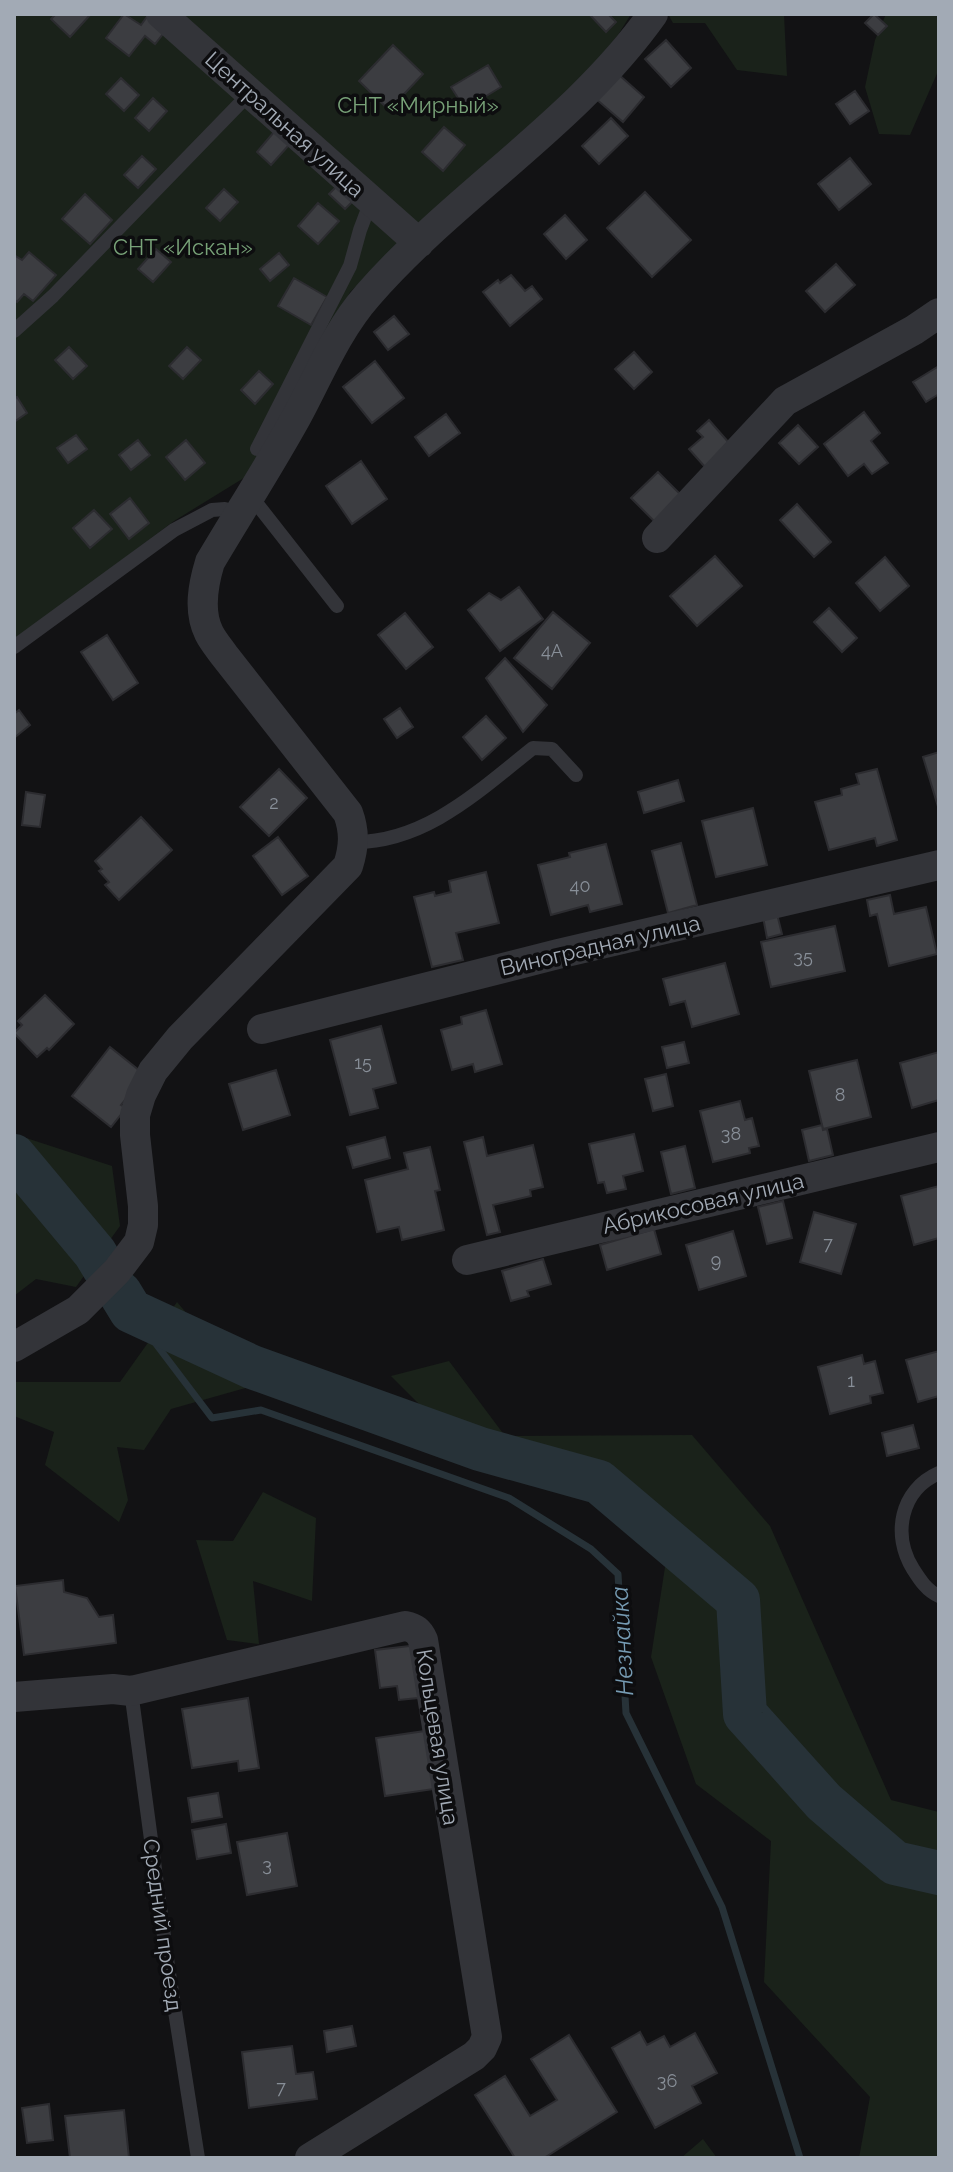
<svg xmlns="http://www.w3.org/2000/svg" width="953" height="2172" viewBox="0 0 953 2172" font-family="Raleway,sans-serif">
	<style>
		.green { fill: #1a221a }
		.lines { fill: none; stroke-linecap: round; stroke-linejoin: round }
		.stream { stroke: #273238; stroke-width: 7 }
		.river { stroke: #273238; stroke-width: 44 }
		.building { fill: #3c3d41; stroke: #2c2c30; stroke-width: 2 }
		.service { stroke: #333439; stroke-width: 14 }
		.minor { stroke: #333439; stroke-width: 30 }
		.labels { text-anchor: middle; dominant-baseline: central; stroke-width: 7; stroke-linejoin: round; paint-order: stroke }
		.number-label { font-size: 18px; fill: #888f98 }
		.park-label { font-size: 22px; fill: #78a278; stroke: #0d0d0f }
		.street-label { font-size: 22px; fill: #a2aab5; stroke: #0d0d0f }
		.water-label { font-size: 24px; font-style: italic; fill: #769bb3; stroke: #0d0d0f }
	</style>
	<rect width="100%" height="100%" fill="#121214"/>
	<path class="green" d="M14 14H631L618 35 566 98 426 219 350 292 260 468 174 521 14 641Z
		M668 14H784L787 76 737 70 705 23H673Z
		M886 14H939V69L910 135 879 134 865 87 875 40Z
		M14 1134 112 1166 120 1226 76 1287 36 1279 14 1296Z
		M177 1302 249 1387 171 1409 144 1450 117 1447 128 1500 119 1522 45 1465 54 1432 14 1416V1382H120Z
		M449 1361 505 1436 692 1435 770 1526 891 1800 939 1812V2158H859L870 2097 764 1982 771 1841 696 1784 651 1657 673 1516 484 1469 391 1376Z
		M263 1492 316 1518 312 1601 253 1581 259 1644 227 1640 196 1540 233 1541Z
		M703 2139 717 2158H681Z"/>
	<g class="lines">
		<path class="stream" d="M131 1311 212 1418 261 1410 509 1498 591 1549 618 1574 626 1713 722 1907 800 2158"/>
		<path class="river" d="M14 1156 95 1253 104 1268
			M120 1293 131 1311 252 1367 480 1449 599 1482 738 1600 745 1714 824 1802 895 1863 939 1873"/>
	</g>
	<path class="building" d="M56 14H91L70 37 51 19Z
		M124 14 141 25 149 14 174 20 155 44 145 36 129 56 106 38Z
		M589 14H608L616 22 606 32Z
		M874 14 887 26 878 35 865 23Z
		M666 40 691 68 671 87 645 59Z
		M393 45 423 74 389 110 359 81Z
		M488 65 501 87 465 109 451 87Z
		M618 74 644 97 623 122 596 99Z
		M121 78 139 95 124 111 106 94Z
		M855 91 869 111 850 124 836 104Z
		M153 98 167 111 149 131 135 118Z
		M611 118 628 136 599 164 582 146Z
		M444 127 465 145 443 171 422 152Z
		M274 132 289 145 271 165 257 152Z
		M142 156 156 169 138 188 124 175Z
		M850 158 871 184 839 210 818 184Z
		M340 183 356 198 345 209 329 194Z
		M224 189 238 202 220 221 206 208Z
		M645 192 691 240 652 277 607 228Z
		M85 194 112 220 90 244 62 219Z
		M318 203 339 221 318 244 298 226Z
		M565 215 587 240 566 259 544 234Z
		M156 249 171 262 153 282 138 269Z
		M29 252 56 275 33 301 24 294 17 302 14 299V255L22 260Z
		M279 253 289 265 270 281 260 269Z
		M836 264 855 285 825 312 806 291Z
		M511 275 525 291 532 286 542 299 510 326 483 292 498 280 500 283Z
		M294 278 327 297 311 325 278 306Z
		M394 316 409 334 388 350 374 332Z
		M69 347 87 366 73 379 55 360Z
		M187 347 201 360 183 379 169 366Z
		M634 352 652 372 634 389 615 369Z
		M375 361 404 398 372 423 343 387Z
		M939 366V394L926 402 913 382Z
		M259 371 273 384 255 404 241 390Z
		M17 397 27 413 14 422V399Z
		M864 412 880 433 871 441 888 463 872 474 864 464 848 476 824 444Z
		M446 414 460 433 429 456 415 437Z
		M709 420 730 444 705 467 689 449 703 437 697 431Z
		M798 425 818 447 799 464 779 443Z
		M76 435 87 449 68 463 57 448Z
		M138 440 150 455 131 470 119 455Z
		M186 440 205 463 185 480 166 457Z
		M361 461 387 499 352 524 326 486Z
		M658 472 684 498 658 525 631 498Z
		M130 498 149 523 129 539 110 514Z
		M797 504 831 542 814 557 780 520Z
		M94 510 112 529 90 548 73 528Z
		M715 556 742 586 697 626 670 596Z
		M885 557 909 586 880 611 856 583Z
		M519 587 543 619 500 651 468 610 489 593 501 600Z
		M829 608 857 638 842 652 814 622Z
		M553 612 590 643 552 689 514 658Z
		M405 613 433 647 406 669 378 635Z
		M107 635 138 683 113 700 81 652Z
		M505 658 547 705 523 732 486 678Z
		M400 708 413 727 397 738 384 719Z
		M19 710 30 725 14 738V714Z
		M486 716 506 738 482 760 463 737Z
		M939 752V810L923 757Z
		M279 769 307 798 269 836 240 807Z
		M877 769 897 840 877 846 875 838 829 850 815 802 842 795 841 789 859 784 856 774Z
		M678 780 684 801 644 813 638 792Z
		M26 792 45 795 40 827 22 825Z
		M753 808 767 865 716 877 702 821Z
		M141 817 172 850 119 900 105 885 109 882 99 871 102 869 95 861Z
		M278 837 308 876 282 895 253 856Z
		M681 843 697 905 668 913 652 851Z
		M606 844 622 904 590 912 588 905 551 915 538 865 570 857 569 853Z
		M486 872 499 923 456 933 463 960 432 967 414 897 434 892 435 896 451 892 449 881Z
		M890 895 894 914 926 907 937 954 889 966 877 914 870 916 867 900Z
		M777 914 782 934 767 938 763 917Z
		M835 926 845 971 771 987 761 942Z
		M725 963 739 1014 692 1027 685 1001 670 1005 663 979Z
		M45 995 74 1024 49 1050 47 1048 37 1057 14 1033 22 1025 18 1021Z
		M486 1010 502 1064 475 1072 473 1064 452 1070 441 1030 462 1024 461 1017Z
		M381 1026 396 1083 373 1089 378 1108 350 1115 330 1040Z
		M684 1042 689 1063 667 1068 662 1047Z
		M110 1047 145 1075 121 1105 126 1108 111 1127 72 1096Z
		M939 1052V1100L912 1108 900 1063Z
		M857 1060 871 1117 823 1129 809 1071Z
		M276 1070 290 1115 243 1130 229 1084Z
		M666 1074 673 1106 653 1111 645 1079Z
		M740 1101 745 1120 752 1118 759 1146 749 1148 750 1153 713 1162 700 1111Z
		M822 1125 823 1130 827 1129 833 1155 809 1161 802 1130Z
		M634 1134 643 1171 623 1176 626 1189 607 1193 604 1182 598 1183 589 1144Z
		M385 1137 390 1158 353 1168 347 1147Z
		M483 1137 487 1156 533 1145 543 1187 530 1190 531 1196 493 1205 500 1232 487 1235 464 1142Z
		M685 1146 695 1188 671 1194 661 1152Z
		M430 1147 440 1190 435 1191 444 1230 402 1240 399 1227 377 1232 365 1180 408 1169 404 1153Z
		M939 1186V1238L914 1245 901 1196Z
		M783 1201 792 1238 767 1244 758 1207Z
		M814 1212 856 1224 841 1274 800 1262Z
		M654 1229 661 1254 607 1270 600 1245Z
		M733 1231 746 1276 699 1290 686 1245Z
		M543 1259 551 1284 527 1291 529 1296 511 1301 502 1271Z
		M939 1351V1396L918 1402 906 1360Z
		M862 1355 864 1364 875 1361 883 1393 870 1396 871 1403 830 1414 818 1367Z
		M913 1425 919 1448 887 1456 882 1433Z
		M63 1580 64 1592 87 1598 99 1617 113 1615 116 1643 24 1655 15 1586Z
		M418 1645V1698L399 1700 397 1686 380 1688 375 1650Z
		M248 1698 259 1768 239 1771 238 1761 192 1768 182 1709Z
		M425 1731 434 1789 385 1796 376 1738Z
		M218 1793 222 1817 192 1822 188 1798Z
		M226 1824 231 1853 197 1859 192 1830Z
		M287 1833 297 1886 247 1895 237 1842Z
		M352 2026 356 2046 327 2052 324 2031Z
		M640 2032 647 2045 664 2036 670 2047 695 2033 717 2073 692 2086 701 2103 655 2128 612 2048Z
		M569 2035 617 2112 544 2158H515L475 2095 505 2076 530 2116 557 2100 531 2059Z
		M292 2046 296 2074 313 2072 317 2099 249 2108 242 2052Z
		M49 2104 53 2140 27 2143 22 2108Z
		M124 2110 129 2158H70L65 2116Z"/>
	<g class="lines">
		<path class="service" d="M14 331 53 296 250 93
			M257 449 350 266 360 230 371 201
			M250 495 337 606
			M14 647 174 530 212 510 225 509 238 514
			M353 842C425 843 480 790 533 748L552 749 576 775
			M939 1473C900 1490 892 1535 913 1569 920 1580 927 1591 939 1596
			M131 1691 169 1973 198 2158"/>
		<path class="minor" d="M161 14 419 243
			M657 538 785 401 914 330 939 313
			M262 1029 558 954 939 865
			M467 1260 939 1147
			M14 1347 78 1310 117 1271 139 1242 143 1225V1206L135 1135V1115L141 1095 153 1071 180 1038 348 866C354 847 355 832 348 813L224 655C219 648 213 641 209 633 198 611 203 585 210 562 239 513 270 465 297 416 319 375 337 330 368 295 455 195 575 124 653 14
			M14 1697 113 1689 131 1691 405 1626C415 1628 419 1631 423 1640L487 2037 482 2048 474 2056 310 2158"/>
	</g>
	<g class="labels">
		<g class="number-label">
			<text x="552" y="650">4А</text>
			<text x="274" y="802">2</text>
			<text x="580" y="885">40</text>
			<text x="803" y="956">35</text>
			<text x="363" y="1062">15</text>
			<text x="840" y="1094">8</text>
			<text x="731" y="1133">38</text>
			<text x="828" y="1243">7</text>
			<text x="716" y="1260">9</text>
			<text x="851" y="1380">1</text>
			<text x="267" y="1864">3</text>
			<text x="667" y="2080">36</text>
			<text x="281" y="2087">7</text>
		</g>
		<g class="park-label">
			<text x="418" y="105">СНТ «Мирный»</text>
			<text x="183" y="247">СНТ «Искан»</text>
		</g>
		<g class="street-label">
			<text transform="translate(285 124) rotate(42)">Центральная улица</text>
			<text transform="translate(600 945) rotate(-13)">Виноградная улица</text>
			<text transform="translate(703 1203) rotate(-13)">Абрикосовая улица</text>
			<text transform="translate(438 1737) rotate(81)">Кольцевая улица</text>
			<text transform="translate(163 1925) rotate(82)">Средний проезд</text>
		</g>
		<g class="water-label">
			<text transform="translate(622 1641) rotate(-93)">Незнайка</text>
		</g>
	</g>
	<rect width="953" height="2172" fill="none" stroke="#a2aab5" stroke-width="32"/>
</svg>
